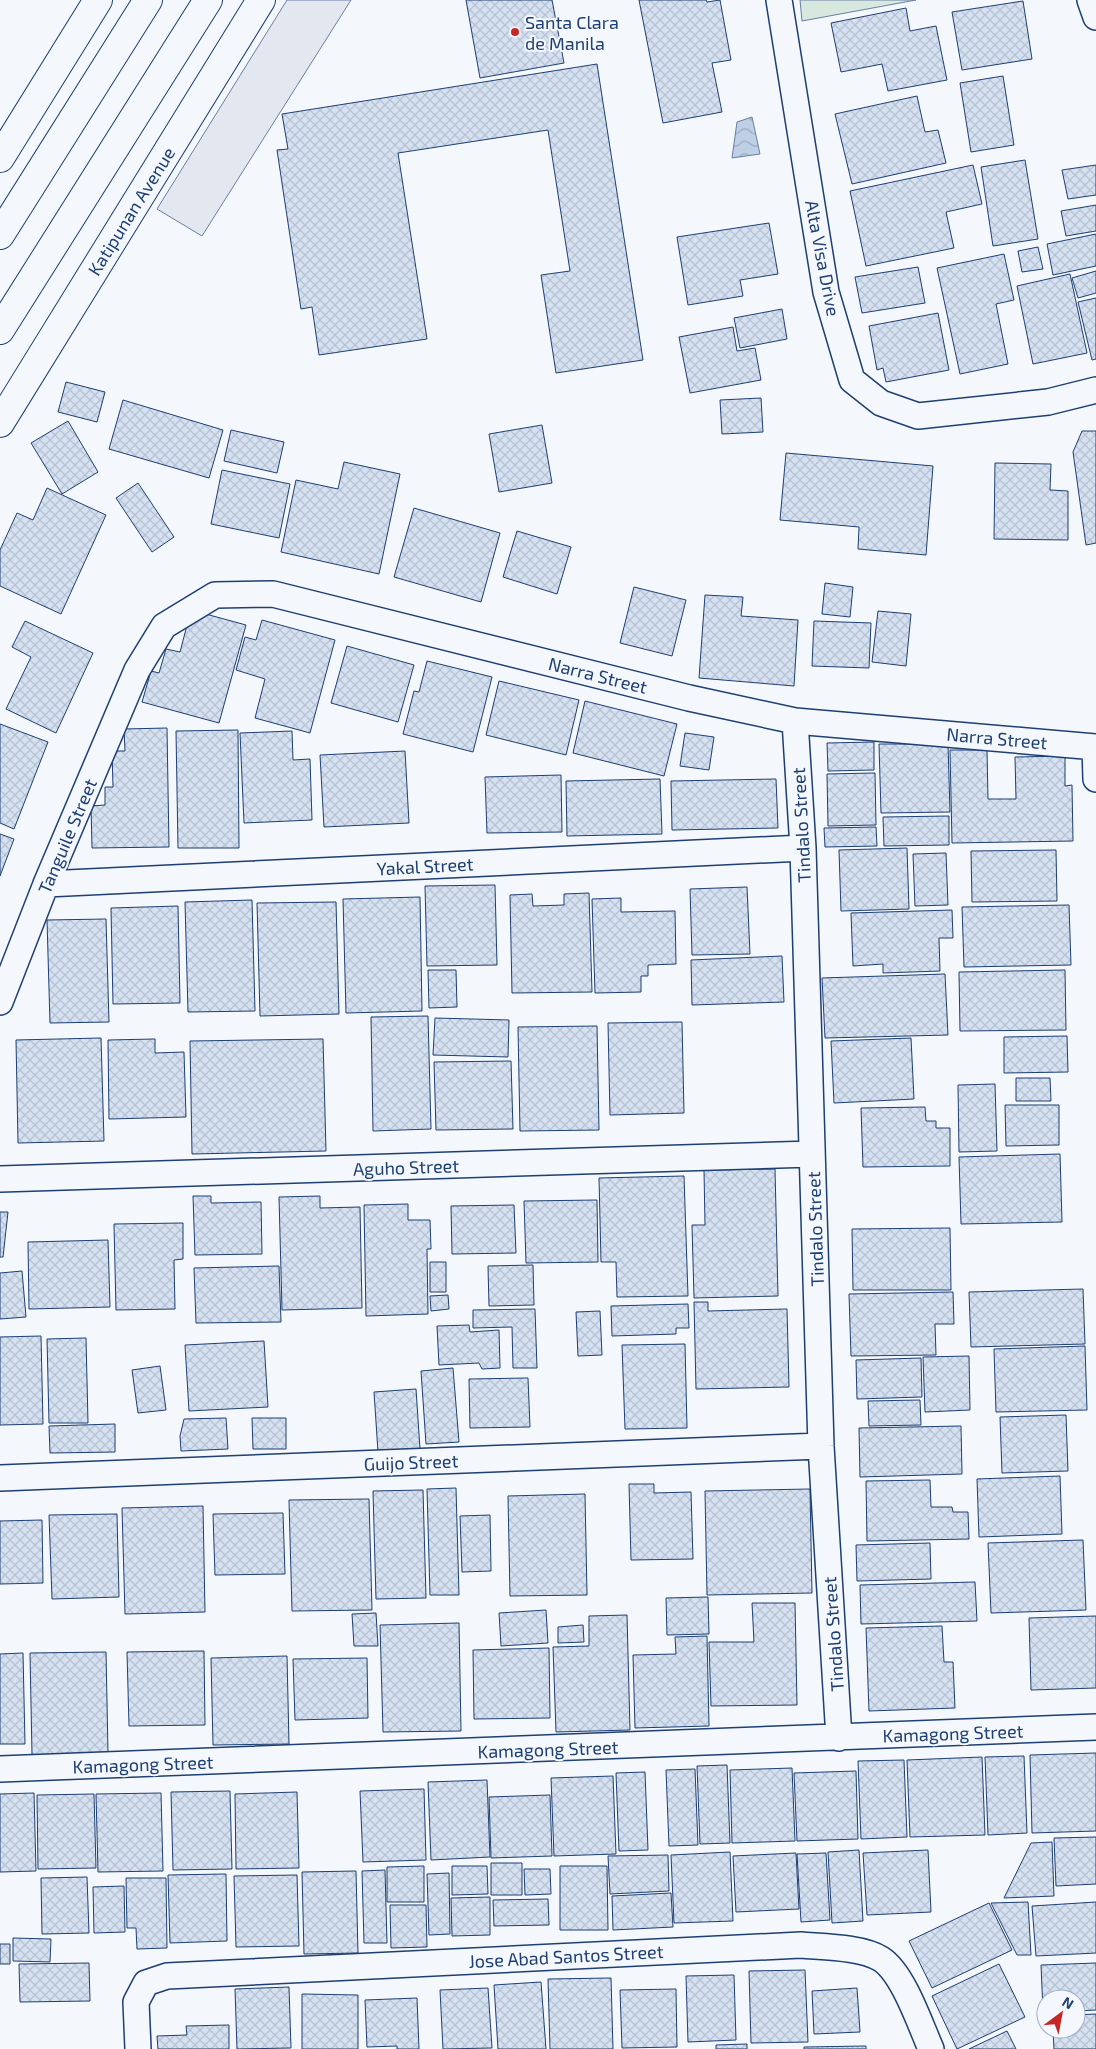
<svg xmlns="http://www.w3.org/2000/svg" width="1096" height="2049" viewBox="0 0 1096 2049" font-family="'Exo 2',sans-serif">
	<style>
		.green { fill: #d7e8df; stroke: #687fa3 }
		.parking { fill: #e3e8f0; stroke: #687fa3 }
		.water { fill: url(#water-waves); stroke: #687fa3 }
		.building { fill: url(#building-cross-hatch); stroke: #1d3f73 }
		.lines { fill: none; stroke-linecap: round; stroke-linejoin: round }
		.street-casing { stroke: #1d3f73; stroke-width: 28 }
		.primary-casing { stroke: #1d3f73; stroke-width: 30 }
		.street { stroke: #f4f7fb; stroke-width: 25 }
		.primary { stroke: #f4f7fb; stroke-width: 28 }
		.poi-dot { fill: #c62828; stroke: #f4f7fb; stroke-width: 2 }
		.labels { text-anchor: middle; dominant-baseline: central; stroke-width: 4; stroke-linejoin: round; paint-order: stroke }
		.poi-label { font-size: 18px; fill: #1d3f73; stroke: #f4f7fb; text-anchor: start }
		.street-label { font-size: 18px; fill: #1d3f73; stroke: #f4f7fb }
	</style>
	<defs>
		<pattern id="water-waves" width="16" height="10" patternUnits="userSpaceOnUse" patternTransform="scale(1.25)"><rect width="16" height="10" fill="#bed0e5"/><path d="M0 5q4-4 8 0t8 0" fill="none" stroke="#9aaabe"/></pattern>
		<pattern id="building-cross-hatch" width="8" height="8" patternUnits="userSpaceOnUse" patternTransform="scale(1.25)"><rect width="8" height="8" fill="#d5e0f0"/><path d="M0 0l8 8M0 8l8-8" fill="none" stroke="#b6c1d1"/></pattern>
	</defs>
	<rect width="100%" height="100%" fill="#f4f7fb"/>
	<path class="green" d="M800 0H916L802 21Z"/>
	<path class="parking" d="M287 0H351L202 236 157 209Z"/>
	<path class="water" d="M752 117 760 154 732 158 737 122Z"/>
	<path class="building" d="M466 0H552L564 63 480 78Z
		M639 0H706L707 2 720 0 731 60 712 63 722 112 663 123Z
		M1023 1 1032 59 962 70 952 12Z
		M906 8 910 31 936 26 947 80 888 91 882 64 841 72 831 23Z
		M597 64 643 360 556 373 541 275 570 271 548 130 398 153 427 339 319 355 312 307 301 309 277 150 288 149 282 114Z
		M1003 76 1014 145 971 152 960 83Z
		M917 96 925 132 938 130 946 163 852 184 835 114Z
		M1025 160 1038 239 993 246 981 167Z
		M973 165 982 204 946 212 954 248 866 266 850 191Z
		M1096 165V195L1068 199 1062 170Z
		M1096 205V231L1066 236 1061 211Z
		M769 223 778 274 740 280 743 296 688 305 677 237Z
		M1096 234V266L1053 275 1047 244Z
		M1038 247 1043 269 1022 272 1018 251Z
		M1004 254 1014 300 996 304 1008 364 960 374 937 268Z
		M918 267 925 303 862 313 855 277Z
		M1096 271V293L1078 298 1072 278Z
		M1070 274 1087 353 1033 364 1017 286Z
		M1096 298V359L1092 360 1078 302Z
		M782 309 787 339 740 348 734 318Z
		M938 313 949 370 886 382 883 368 877 370 869 326Z
		M733 327 737 351 755 348 761 380 690 393 679 337Z
		M66 382 105 392 97 422 58 412Z
		M761 398 763 432 722 434 720 400Z
		M123 400 223 430 209 478 109 449Z
		M68 421 98 472 62 494 31 443Z
		M542 425 552 483 499 492 489 434Z
		M231 430 284 442 277 473 224 461Z
		M1082 431H1096V543L1086 545 1073 452Z
		M786 453 933 466 926 555 858 549 859 527 780 520Z
		M344 462 400 474 379 574 281 552 296 480 338 489Z
		M995 463 1051 464 1050 490 1068 491V540L994 539Z
		M222 470 290 484 279 538 211 524Z
		M138 483 174 537 152 552 116 498Z
		M47 488 106 515 61 614 0 586V550L17 513 33 520Z
		M414 508 500 533 481 602 394 577Z
		M517 531 571 547 557 594 503 577Z
		M825 583 853 587 850 617 822 614Z
		M634 587 686 600 672 656 620 643Z
		M705 595 743 597 741 616 798 620 794 686 699 678Z
		M191 610 246 625 219 723 142 702 151 671 159 673 166 649 180 652Z
		M878 611 911 614 906 666 872 662Z
		M262 620 335 640 310 733 255 718 265 679 236 670 245 637 256 640Z
		M25 621 93 653 56 733 6 709 31 657 12 647Z
		M814 621 871 623 869 668 812 666Z
		M347 646 414 665 398 722 331 703Z
		M427 661 492 677 473 752 403 734 414 691 419 692Z
		M499 681 579 700 566 755 486 735Z
		M585 701 677 724 664 776 573 753Z
		M0 724 48 742 14 829 0 823Z
		M167 728 169 847 92 848 91 806 105 805V787H113L112 751H125L124 729Z
		M238 730 239 848H178L176 731Z
		M292 731 293 760 310 759 312 820 244 823 240 733Z
		M685 733 714 737 709 770 680 766Z
		M874 742V770L828 771 827 743Z
		M879 744H948L950 812 881 813Z
		M950 750H987L988 799H1016L1015 757 1065 756V786L1072 785 1073 841 952 843Z
		M405 751 409 823 324 827 320 755Z
		M875 773 876 825 828 826 827 774Z
		M561 775 562 832 487 833 485 777Z
		M660 779 662 834 567 836 566 781Z
		M776 779 778 828 672 830 671 781Z
		M949 816V845L884 846 883 817Z
		M876 827 877 846 825 847 824 828Z
		M0 834 14 839 0 876Z
		M907 848 909 909 841 911 839 850Z
		M1056 850 1057 901 972 902 971 851Z
		M946 853 948 905 915 906 913 854Z
		M495 885 497 965 427 966 425 886Z
		M747 887 750 954 692 955 690 889Z
		M589 893 592 992 512 993 510 895 532 894 533 906 564 905V894Z
		M420 897 422 1011 346 1013 343 899Z
		M621 898V912L675 911 676 964 648 965V976H641V992L595 993 592 899Z
		M252 900 255 1011 188 1012 185 902Z
		M336 902 339 1014 260 1016 257 903Z
		M1069 905 1071 965 964 967 962 907Z
		M178 906 180 1003 113 1004 111 908Z
		M952 910 953 938H939L940 971 883 973V964L853 966 851 913Z
		M106 919 109 1022 50 1023 47 920Z
		M782 956 784 1002 692 1005 691 960Z
		M428 970H456L457 1007 429 1008Z
		M1065 970 1066 1030 960 1031 959 972Z
		M945 974 948 1035 825 1038 822 978Z
		M428 1016 431 1129 373 1131 371 1017Z
		M435 1018 509 1020 508 1057 433 1055Z
		M682 1022 684 1113 610 1115 608 1023Z
		M597 1026 599 1130 520 1131 518 1027Z
		M1067 1036 1068 1072 1004 1073V1037Z
		M101 1038 104 1141 18 1143 16 1040Z
		M911 1038 914 1099 834 1103 831 1041Z
		M155 1039V1053L184 1052 186 1117 109 1119 108 1040Z
		M323 1039 326 1151 192 1154 190 1041Z
		M511 1061 513 1129 436 1130 434 1062Z
		M1016 1078H1050L1051 1101H1016Z
		M995 1084 997 1151 959 1152 958 1085Z
		M1005 1105H1059V1145L1006 1146Z
		M925 1107 926 1121H936V1128H950V1166L863 1167 861 1108Z
		M1060 1154 1062 1222 961 1224 959 1157Z
		M775 1169 778 1296 694 1298 692 1225H705L704 1170Z
		M684 1176 688 1296 617 1297 616 1262H601L599 1178Z
		M193 1196H211V1203L261 1202 262 1254 195 1255Z
		M320 1196V1208L360 1207 362 1308 282 1310 279 1197Z
		M597 1200 598 1262 526 1263 524 1201Z
		M408 1204V1220H430L431 1249H427L428 1314 366 1316 364 1205Z
		M514 1205 516 1253 452 1254 451 1206Z
		M0 1212H8L3 1257H0Z
		M183 1223V1259L174 1260 175 1309 116 1310 114 1224Z
		M950 1228 951 1290H853L852 1229Z
		M108 1240 110 1307 29 1309 28 1242Z
		M430 1262H446V1292H430Z
		M533 1265 534 1305 489 1306 488 1266Z
		M279 1266 281 1322 196 1323 194 1268Z
		M22 1271 26 1317 0 1319V1273Z
		M1083 1289 1085 1344 971 1347 969 1292Z
		M953 1292 954 1324H935L936 1355 851 1356 849 1294Z
		M448 1295 449 1309 431 1311 430 1296Z
		M694 1302H708V1311L787 1309 789 1387 696 1389Z
		M688 1304 689 1328H676V1334L612 1336 611 1306Z
		M535 1309 537 1368H513L512 1327 473 1328V1310Z
		M600 1311 602 1355 578 1356 576 1312Z
		M469 1325 470 1332 499 1330 500 1368 482 1369 479 1363 439 1365 437 1326Z
		M41 1336 43 1424 0 1425V1337Z
		M86 1338 88 1423H49L47 1339Z
		M264 1341 268 1407 189 1411 185 1345Z
		M685 1344 687 1428 625 1429 622 1345Z
		M1085 1346 1087 1410 996 1412 994 1349Z
		M969 1356 970 1410 925 1412 923 1357Z
		M921 1358 922 1397 857 1399 856 1360Z
		M160 1366 166 1410 138 1413 132 1370Z
		M453 1368 459 1442 426 1444 421 1371Z
		M528 1378 530 1427 470 1428 469 1379Z
		M416 1389 420 1449 378 1452 374 1392Z
		M920 1400 921 1425 869 1426 868 1401Z
		M1066 1415 1068 1471 1002 1473 1000 1417Z
		M226 1418 228 1449 181 1451 180 1436 184 1419Z
		M252 1418H286V1449H253Z
		M115 1424V1452L50 1453 49 1426Z
		M961 1426 962 1474 860 1477 859 1428Z
		M1060 1476 1062 1534 979 1537 977 1479Z
		M930 1480 931 1507H952L953 1512H968L969 1539 867 1541 866 1481Z
		M629 1484H654V1493L691 1492 693 1559 631 1560Z
		M456 1488 459 1595H430L427 1489Z
		M810 1489 812 1593 707 1595 705 1491Z
		M423 1490 426 1598 376 1599 373 1491Z
		M585 1494 587 1595 510 1596 508 1496Z
		M369 1499 372 1610 292 1611 289 1500Z
		M203 1506 205 1612 125 1614 122 1508Z
		M283 1513 285 1574 215 1575 213 1514Z
		M117 1514 119 1597 52 1599 49 1515Z
		M490 1515 491 1571 462 1572 460 1516Z
		M42 1520 43 1583 0 1584V1521Z
		M1083 1540 1086 1610 991 1613 988 1543Z
		M930 1543 931 1579 857 1581 856 1545Z
		M975 1582 977 1621 861 1624 860 1585Z
		M708 1597 709 1634 667 1635 666 1598Z
		M752 1603H795L797 1705 711 1706 709 1642H754Z
		M546 1610 548 1643 501 1646 499 1613Z
		M376 1613 378 1646H354L352 1614Z
		M627 1615 630 1730 556 1732 553 1647 589 1646V1616Z
		M1096 1616V1688L1031 1690 1029 1618Z
		M459 1623 461 1731 383 1732 380 1625Z
		M583 1625 584 1642 558 1643V1627Z
		M942 1626 944 1662H953L955 1708 869 1711 866 1628Z
		M707 1636 709 1726 635 1728 633 1655 676 1654 675 1637Z
		M549 1648 550 1718 474 1719 473 1650Z
		M204 1651 205 1725 129 1726 127 1652Z
		M106 1652 108 1753 32 1755 30 1653Z
		M23 1653 25 1744H0V1654Z
		M287 1656 289 1744 213 1745 211 1658Z
		M367 1658 368 1718 295 1720 293 1659Z
		M1096 1753V1831L1032 1833 1030 1755Z
		M1024 1756 1027 1833 988 1835 985 1757Z
		M982 1757 985 1835 910 1837 907 1760Z
		M904 1760 907 1837 861 1839 858 1761Z
		M727 1765 730 1843 700 1844 697 1766Z
		M792 1768 795 1841 732 1843 730 1770Z
		M695 1769 698 1845 669 1846 666 1770Z
		M856 1771 858 1839 797 1841 794 1773Z
		M645 1772 648 1850 619 1851 616 1773Z
		M613 1776 616 1854 554 1856 551 1778Z
		M487 1780 490 1857 431 1860 428 1782Z
		M424 1789 426 1860 363 1862 360 1791Z
		M230 1791 232 1869 173 1870 171 1792Z
		M297 1792 299 1868 236 1869 235 1794Z
		M34 1793 36 1871 0 1872V1794Z
		M161 1793 163 1871 98 1872 96 1794Z
		M94 1794 96 1868 38 1869 37 1795Z
		M550 1795 552 1856 491 1858 489 1797Z
		M1096 1837V1884L1056 1886 1054 1838Z
		M1052 1842 1054 1896 1004 1898 1031 1843Z
		M859 1850 863 1921 832 1923 828 1852Z
		M928 1850 931 1912 867 1915 863 1853Z
		M730 1852 733 1921 674 1923 671 1855Z
		M796 1853 799 1909 736 1912 733 1856Z
		M826 1853 830 1920 801 1922 797 1854Z
		M668 1855 669 1891 610 1894 608 1856Z
		M491 1863H522V1895H491Z
		M424 1866V1902H387V1867Z
		M452 1866H487L488 1894 452 1895Z
		M560 1866H607L608 1930H560Z
		M524 1869H550L551 1894 525 1895Z
		M385 1870 387 1943H364L362 1871Z
		M356 1871 358 1953 304 1954 302 1872Z
		M449 1873 450 1934 429 1935 427 1874Z
		M226 1874 227 1941 170 1943 168 1875Z
		M297 1875 299 1946 236 1947 234 1876Z
		M87 1877 89 1933 42 1934 41 1878Z
		M126 1878H166L167 1948 137 1949 136 1928H127Z
		M124 1886 125 1932 94 1933 93 1887Z
		M671 1893 673 1927 613 1930 612 1896Z
		M490 1897V1935L452 1936 451 1898Z
		M548 1899 549 1925 494 1926 493 1900Z
		M1028 1902 1031 1955H1017L991 1903Z
		M1096 1902V1953L1036 1956 1032 1906Z
		M989 1903 1012 1950 932 1988 909 1941Z
		M390 1905H426L427 1947 391 1948Z
		M13 1938 51 1939 50 1962 13 1961Z
		M0 1944H10V1964H0Z
		M89 1963 90 2001 20 2002 19 1964Z
		M1096 1963V2010L1076 2011V1999H1046V2012H1043L1041 1965Z
		M999 1964 1025 2017 957 2049 932 1996Z
		M805 1970 808 2042 751 2043 749 1971Z
		M734 1975 736 2040 688 2042 686 1976Z
		M611 1978 613 2049H550L548 1979Z
		M541 1982 546 2049H498L494 1985Z
		M289 1987 291 2048 237 2049 235 1989Z
		M488 1988 492 2048 443 2049 440 1990Z
		M857 1988 860 2032 814 2034 812 1991Z
		M676 1989 677 2047 622 2048 620 1990Z
		M302 1994 358 1995V2049H302Z
		M417 1998 419 2049H397V2046L367 2047 365 2000Z
		M1096 2014V2049H1054L1053 2029H1076V2015Z
		M229 2025V2049H158L157 2036 187 2035 186 2026Z
		M1007 2031 1016 2049H969Z
		M747 2044V2049H716V2045Z
		M866 2046V2049H804V2047Z"/>
	<g class="lines">
		<g class="street-casing">
			<path id="street" d="M779 0 826 292 852 380 881 403 918 416 1048 402 1096 390
				M1090 0 1096 17
				M795 721 803 848 821 1446 839 1738
				M1095 747 1096 779
				M46 884 803 848
				M0 1002 46 884 137 670 164 626 215 595 273 594 689 698 795 721 1096 747
				M0 1179 812 1154
				M0 1478 821 1446
				M0 1769 1096 1727
				M138 2049 136 2002 146 1983 167 1976 801 1945C824 1947 862 1947 881 1959 903 1973 920 2024 931 2049"/>
		</g>
		<g class="primary-casing">
			<path id="primary" d="M0 158 98 0
				M0 235 148 0
				M0 330 208 0
				M0 423 261 0"/>
		</g>
		<use href="#street" class="street"/>
		<use href="#primary" class="primary"/>
	</g>
	<circle class="poi-dot" cx="515" cy="32" r="5"/>
	<g class="labels">
		<g class="poi-label">
			<text x="525" y="22">Santa Clara<tspan x="525" dy="21">de Manila</tspan></text>
		</g>
		<g class="street-label">
			<text transform="translate(131 211) rotate(-58)">Katipunan Avenue</text>
			<text transform="translate(823 258) rotate(79)">Alta Visa Drive</text>
			<text transform="translate(598 675) rotate(14)">Narra Street</text>
			<text transform="translate(997 738) rotate(5)">Narra Street</text>
			<text transform="translate(801 825) rotate(-93)">Tindalo Street</text>
			<text transform="translate(67 836) rotate(-67)">Tanguile Street</text>
			<text transform="translate(425 866) rotate(-3)">Yakal Street</text>
			<text transform="translate(406 1167) rotate(-2)">Aguho Street</text>
			<text transform="translate(815 1229) rotate(-92)">Tindalo Street</text>
			<text transform="translate(411 1462) rotate(-2)">Guijo Street</text>
			<text transform="translate(833 1634) rotate(-94)">Tindalo Street</text>
			<text transform="translate(953 1733) rotate(-2)">Kamagong Street</text>
			<text transform="translate(548 1749) rotate(-2)">Kamagong Street</text>
			<text transform="translate(143 1764) rotate(-2)">Kamagong Street</text>
			<text transform="translate(566 1956) rotate(-3)">Jose Abad Santos Street</text>
		</g>
	</g>
	<g transform="translate(1061 2014) rotate(32)"><circle r="24" fill="#f4f7fb" stroke="#9eadc5"/>
	<path d="M0-4L9 19L0 12L-9 19Z" fill="#c62828"/>
	<text y="-8" font-size="14" font-weight="bold" text-anchor="middle" fill="#1d3f73">N</text>
	</g>
</svg>
